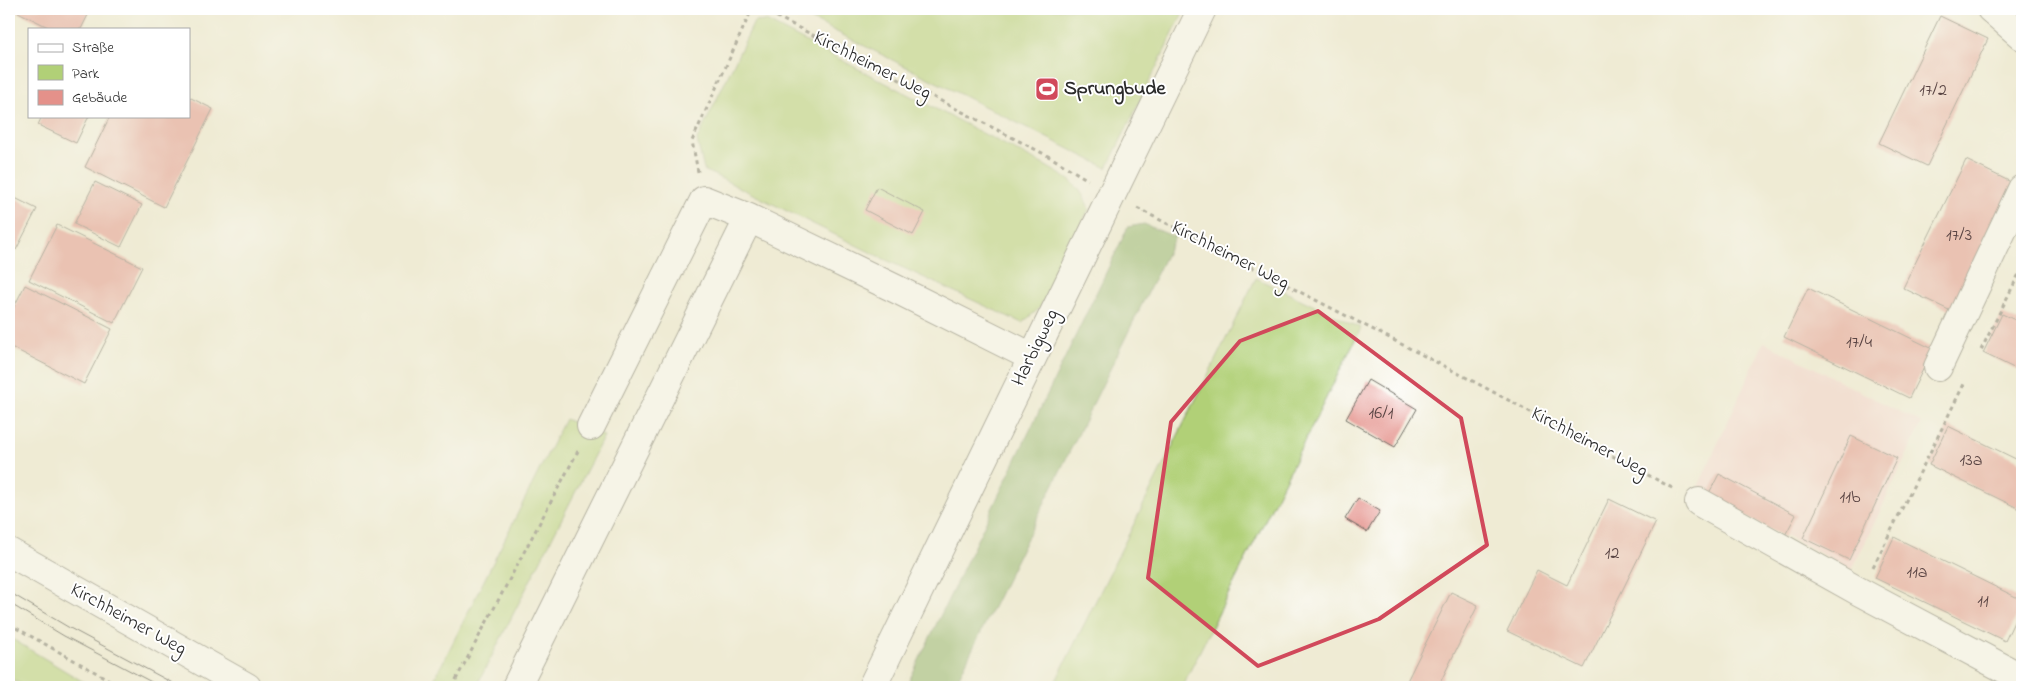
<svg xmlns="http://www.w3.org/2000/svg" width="2031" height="696" viewBox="0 0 2031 696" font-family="'Indie Flower',sans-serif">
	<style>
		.built { fill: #f7d0cf }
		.green { fill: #b1d077; stroke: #6e7e51 }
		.forest { fill: #8cb268; stroke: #5c6e4a }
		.building { fill: #e4918a }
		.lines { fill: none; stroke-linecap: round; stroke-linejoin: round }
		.minor-casing { stroke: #706e66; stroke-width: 30 }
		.path { stroke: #706e66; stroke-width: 3; stroke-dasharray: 4 4; stroke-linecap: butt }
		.minor { stroke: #fff; stroke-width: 28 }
		.tram { stroke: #2b2b2b; stroke-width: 1 }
		.marked { fill: none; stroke: #d1495b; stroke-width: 4; stroke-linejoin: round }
		.labels { text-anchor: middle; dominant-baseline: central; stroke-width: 4; stroke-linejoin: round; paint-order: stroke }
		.number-label { font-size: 18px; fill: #594443 }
		.street-label { font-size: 20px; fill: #2b2b2b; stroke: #fff }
		.poi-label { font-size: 20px; font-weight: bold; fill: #2b2b2b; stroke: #fff; text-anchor: start }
	</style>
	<rect width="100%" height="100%" fill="#fff"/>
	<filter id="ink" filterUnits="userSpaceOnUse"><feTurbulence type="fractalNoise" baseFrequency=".02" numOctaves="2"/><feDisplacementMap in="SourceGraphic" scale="10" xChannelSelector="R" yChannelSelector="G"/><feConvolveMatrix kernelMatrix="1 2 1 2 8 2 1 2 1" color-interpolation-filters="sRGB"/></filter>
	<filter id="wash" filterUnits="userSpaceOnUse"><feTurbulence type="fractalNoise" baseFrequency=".0096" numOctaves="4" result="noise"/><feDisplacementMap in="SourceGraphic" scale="20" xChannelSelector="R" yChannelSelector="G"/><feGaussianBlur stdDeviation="1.12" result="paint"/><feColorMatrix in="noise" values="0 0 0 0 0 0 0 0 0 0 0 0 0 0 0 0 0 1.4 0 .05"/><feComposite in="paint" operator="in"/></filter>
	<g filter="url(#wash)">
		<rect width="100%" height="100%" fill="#efebd4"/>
		<path class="built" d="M1764 342 1922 423 1852 570 1697 489Z"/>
		<path class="green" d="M791 9H1185L1107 168Z
			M766 21 1046 166C1069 180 1079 182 1089 209L1040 308 1022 323 884 259 704 170 697 140 754 22Z
			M1256 278 1361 328 1182 687H1053Z
			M565 419 604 436 476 687H439L432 684Z
			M9 637 92 687H26L9 678Z"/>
		<path class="forest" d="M1144 224 1175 237 954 687H906L1128 227Z"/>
		<g id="blocks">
			<path class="building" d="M12 9H91L81 29H52Z
				M1940 16 1988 39 1927 166 1879 143Z
				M189 97 213 109 164 207 85 167 110 116H189Z
				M42 116H89L76 143 38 125Z
				M1966 160 2015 184 1953 312 1903 288Z
				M95 182 142 205 121 247 74 224Z
				M877 187 925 212 913 235 865 210Z
				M9 195 37 209 16 250 9 247V228L12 224 9 222Z
				M57 225 142 267 114 323 29 280Z
				M25 285 112 329 84 384 9 346V317Z
				M1808 288 1933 349 1909 398 1784 337Z
				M2002 314 2022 323V372L1983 353Z
				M1368 380 1417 409 1395 447 1346 419Z
				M1948 426 2022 462V510L1929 465Z
				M1851 436 1897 458 1849 560 1803 538Z
				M1719 474 1796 515 1784 537 1707 497Z
				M1358 498 1380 511 1367 532 1345 519Z
				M1609 499 1656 522 1584 668 1507 631 1537 570 1567 585Z
				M1894 537 2022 600V605L2005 641 1875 578Z
				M1451 592 1478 605 1438 687H1416L1406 683Z"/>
		</g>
	</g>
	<g filter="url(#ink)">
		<use href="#blocks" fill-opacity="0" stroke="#706e66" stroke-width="1"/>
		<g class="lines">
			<g class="minor-casing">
				<path id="minor" d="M1991 9 2022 36
					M1938 367 2022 189
					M591 426 704 200 749 218
					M1699 502 1860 592 2020 677
					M9 552 247 687
					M516 687 749 218 896 289 1032 357
					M872 687 1202 9"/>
			</g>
			<path class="path" d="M762 9 1052 158 1088 180
				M698 172 692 141 752 9
				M1137 208 1469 379 1674 489
				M1981 350 2022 268
				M1873 567 1965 382
				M9 624 122 687
				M452 687 578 451"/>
			<use href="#minor" class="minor"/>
			<path class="tram" d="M9 592 68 627 180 687
				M9 603 64 636 161 687"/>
		</g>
	</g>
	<path d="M0 0H2031V696H0ZM1318 311 1461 418 1487 545 1379 619 1258 666 1148 578 1171 422 1240 341Z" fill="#efebd4" fill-opacity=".55" fill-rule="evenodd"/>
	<path class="marked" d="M1318 311 1461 418 1487 545 1379 619 1258 666 1148 578 1171 422 1240 341Z"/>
	<defs>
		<g id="stadium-square" transform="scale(1.25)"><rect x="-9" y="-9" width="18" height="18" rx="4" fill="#d1495b" stroke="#fff"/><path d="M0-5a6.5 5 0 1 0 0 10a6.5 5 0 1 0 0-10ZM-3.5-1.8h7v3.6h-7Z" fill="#fff"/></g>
	</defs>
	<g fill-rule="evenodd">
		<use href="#stadium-square" x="1047" y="89"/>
	</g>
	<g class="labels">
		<g class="number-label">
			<text x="1933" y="91">17/2</text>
			<text x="1959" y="236">17/3</text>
			<text x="1859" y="343">17/4</text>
			<text x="1381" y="414">16/1</text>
			<text x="1971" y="461">13a</text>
			<text x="1850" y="498">11b</text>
			<text x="1612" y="554">12</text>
			<text x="1917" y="573">11a</text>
			<text x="1983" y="602">11</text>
		</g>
		<g class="street-label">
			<text transform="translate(872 66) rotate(27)">Kirchheimer Weg</text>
			<text transform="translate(1230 256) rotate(27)">Kirchheimer Weg</text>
			<text transform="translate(1036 348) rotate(-64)">Harbigweg</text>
			<text transform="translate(1589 443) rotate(28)">Kirchheimer Weg</text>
			<text transform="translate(128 620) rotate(29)">Kirchheimer Weg</text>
		</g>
		<g class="poi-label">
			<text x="1064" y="89">Sprungbude</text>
		</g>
	</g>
	<rect width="2031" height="696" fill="none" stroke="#fff" stroke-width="30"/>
	<rect x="28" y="28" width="162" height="90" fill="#ffffff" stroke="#aaaaaa"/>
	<rect x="38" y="44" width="25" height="8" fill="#ffffff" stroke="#aaaaaa"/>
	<text x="72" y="52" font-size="15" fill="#2b2b2b">Straße</text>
	<rect x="38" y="65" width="25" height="15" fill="#b1d077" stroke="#aaaaaa"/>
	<text x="72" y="78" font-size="15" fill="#2b2b2b">Park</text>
	<rect x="38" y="90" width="25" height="15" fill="#e4918a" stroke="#aaaaaa"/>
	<text x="72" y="102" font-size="15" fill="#2b2b2b">Gebäude</text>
</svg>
